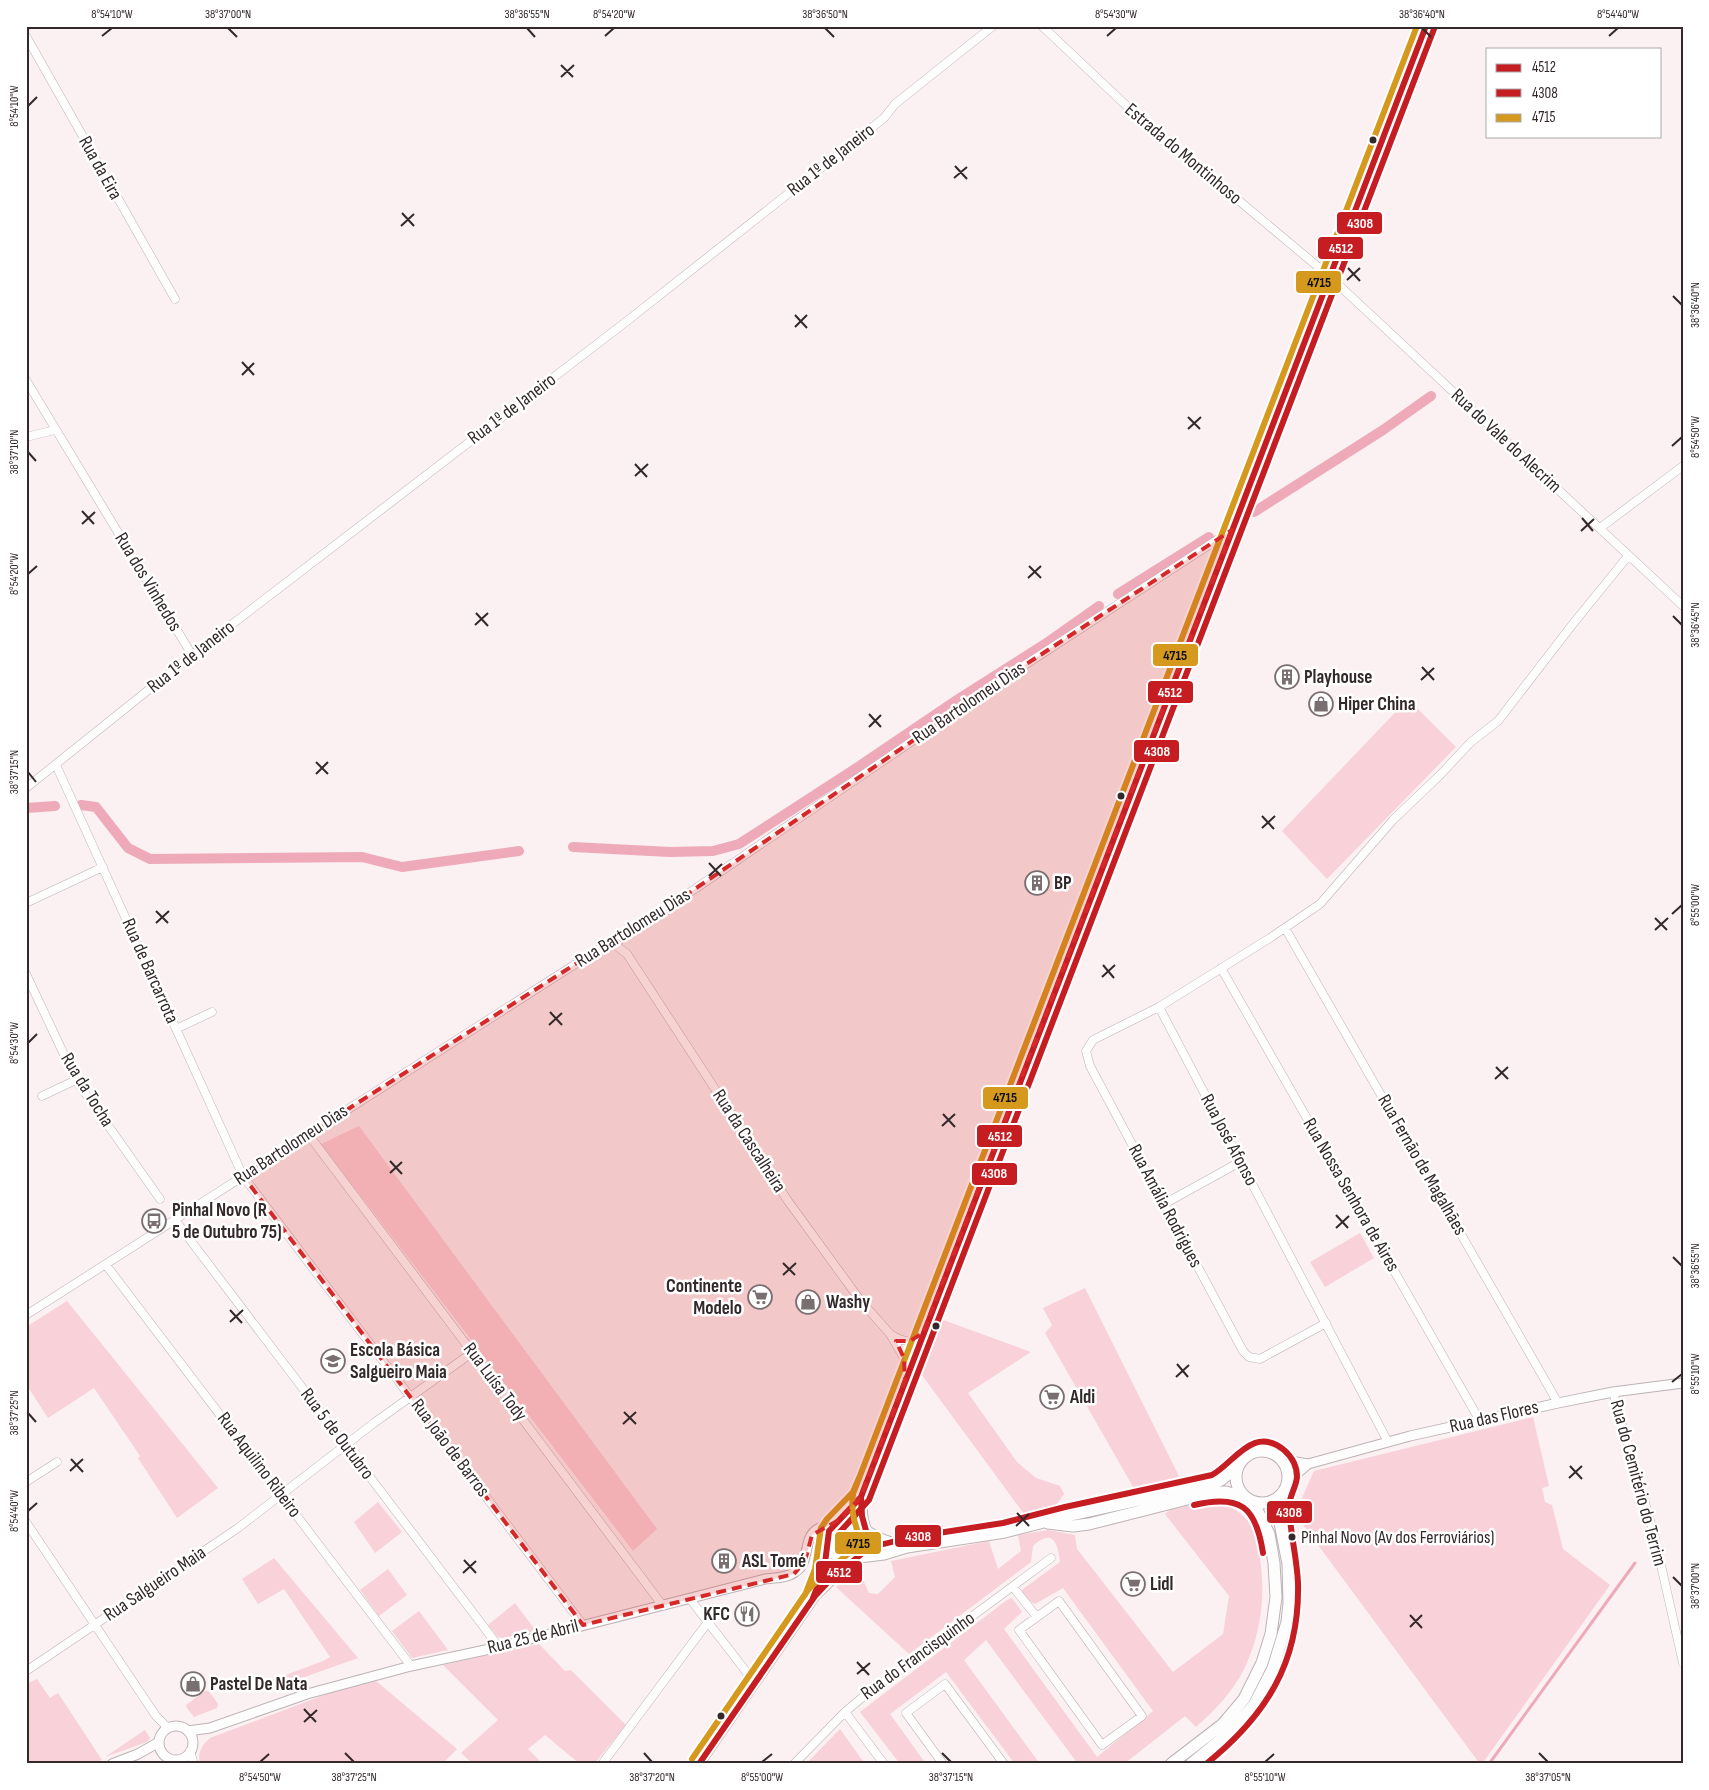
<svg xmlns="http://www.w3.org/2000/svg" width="1709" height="1790" viewBox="0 0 1709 1790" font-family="'Sofia Sans Condensed',sans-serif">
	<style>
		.green { fill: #f9d1d8 }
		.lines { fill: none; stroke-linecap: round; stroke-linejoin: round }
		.stream { stroke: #eeaab9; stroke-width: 3 }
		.canal { stroke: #eeaab9; stroke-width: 10 }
		.minor-casing { stroke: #bdb3b5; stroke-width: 9 }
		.tertiary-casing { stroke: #bdb3b5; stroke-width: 11 }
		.primary-casing { stroke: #bdb3b5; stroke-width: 13 }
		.minor { stroke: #fefdfd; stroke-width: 8 }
		.tertiary { stroke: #fefdfd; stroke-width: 9 }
		.primary { stroke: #fefdfd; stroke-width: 11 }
		.bus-1-casing { stroke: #fff; stroke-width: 10 }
		.bus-2-casing { stroke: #fff; stroke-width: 10 }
		.bus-3-casing { stroke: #fff; stroke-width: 10 }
		.bus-1 { stroke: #c61d23; stroke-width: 6 }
		.bus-2 { stroke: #c61d23; stroke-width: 6 }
		.bus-3 { stroke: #d59a1d; stroke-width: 6 }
		.marked { fill: #d62828; fill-opacity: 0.2; stroke: #d62828; stroke-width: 4; stroke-dasharray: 10 6; stroke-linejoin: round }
		.ticks { fill: none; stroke: #33282a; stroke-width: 2 }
		.bus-dot { fill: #33282a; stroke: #fff; stroke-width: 2 }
		.labels { text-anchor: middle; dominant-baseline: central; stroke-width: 5; stroke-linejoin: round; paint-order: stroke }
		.bus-label { font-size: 18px; fill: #33282a; stroke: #fff; text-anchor: start }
		.street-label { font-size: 19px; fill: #33282a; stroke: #fff }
		.poi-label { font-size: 19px; font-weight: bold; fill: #33282a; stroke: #fff; text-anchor: start }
		.line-badge { stroke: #fff; stroke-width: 2 }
		.badge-label { font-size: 14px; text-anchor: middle; font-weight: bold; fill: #fff }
		.pale-badge-label { font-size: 14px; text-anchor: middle; font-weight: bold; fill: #111 }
		.neatline { fill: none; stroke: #33282a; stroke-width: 2 }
		.ticks-label { font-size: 12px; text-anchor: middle; fill: #33282a }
	</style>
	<rect width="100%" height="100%" fill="#fbf0f2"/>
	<path class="green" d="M1408 699 1456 747 1327 879 1282 831Z
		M359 1126 657 1529 633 1551 321 1144Z
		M1360 1233 1374 1258 1325 1287 1310 1262Z
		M1085 1288 1183 1484 1136 1492 1045 1333 1052 1325 1043 1308Z
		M67 1301 218 1488 177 1518 138 1458 140 1456 94 1388 48 1418 26 1384V1327Z
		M935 1317 1031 1352 968 1393 1017 1462 1036 1478 1060 1486 1064 1494 1056 1505 1027 1518 919 1371Z
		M1533 1417 1549 1486 1542 1488 1545 1502 1552 1505 1563 1549 1610 1585 1482 1764H1480L1298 1518 1301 1500 1314 1471Z
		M1208 1501C1223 1503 1238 1508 1248 1521 1255 1531 1257 1541 1259 1553 1266 1592 1262 1629 1246 1665 1234 1691 1216 1709 1196 1727L1185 1716 1124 1764H1078L986 1640 964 1660 1040 1764H1015L946 1672 890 1714 926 1764H900L860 1712 1007 1600 1012 1598 1022 1612 1004 1629 1097 1757 1153 1711 1063 1588 1035 1604 1031 1602 1021 1593 1023 1589 1060 1562C1058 1542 1052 1528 1033 1546L1031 1562 909 1654 836 1587 856 1565 869 1593 878 1594 895 1577 891 1561 989 1541 998 1569 1021 1551 1018 1535 1048 1530 1075 1535 1077 1549 1173 1672 1223 1634 1229 1596 1165 1514 1170 1510Z
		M378 1502 402 1532 375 1553 354 1522Z
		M274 1558 358 1658 268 1690 265 1687V1684L267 1682 323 1661 330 1657 284 1589 258 1604 242 1579Z
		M388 1569 407 1595 379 1616 360 1590Z
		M515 1603 536 1631 503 1638 498 1637 488 1625Z
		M419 1611 448 1650 412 1658 392 1631Z
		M539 1644 565 1671 571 1670 626 1725 594 1764H580L545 1735 528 1749 543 1764H473L461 1753 498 1720 443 1665Z
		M37 1679 50 1698 58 1693 102 1760 91 1764H26V1684Z
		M376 1681 457 1749 442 1764H200C197 1753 202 1745 210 1738L332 1692Z
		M205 1691H209L218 1704 217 1708 194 1717 187 1708 186 1705Z
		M840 1729 865 1764H839L837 1761 834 1764H806Z
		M145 1730 150 1738 147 1742 105 1757Z"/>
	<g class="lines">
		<path class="stream" d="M1489 1764 1635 1563"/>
		<path class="canal" d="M1254 512 1383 430 1431 396
			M1118 594 1209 537
			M81 805 96 807 128 848 150 859 362 857 402 867 519 851
			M26 808 55 806
			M573 847 670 852 713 851 739 844 855 769 957 700 1045 644 1099 606"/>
		<g class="minor-casing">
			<path id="minor" d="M1042 26 1168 145 1225 189 1329 276 1683 606
				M26 27 27 26
				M26 36 175 299
				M26 380 192 655
				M26 437 55 430
				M1600 528 1683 466
				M56 765 243 1176 583 1625
				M26 788 192 655 627 321 884 118 895 104 993 26
				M26 903 103 867
				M1285 928 1558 1403
				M614 944 627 954 788 1201 860 1300 890 1334 904 1358 905 1374
				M1221 968 1480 1421
				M26 974 76 1080 160 1199
				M1159 1007 1388 1442
				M176 1029 212 1012
				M42 1096 76 1080
				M308 1134 663 1606
				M1164 1204 1240 1162
				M175 1220 499 1647
				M106 1265 411 1666
				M26 1315 599 949 614 944 1005 678 1232 530
				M1326 1323 1260 1359 1249 1357 1243 1351 1090 1066 1086 1051 1093 1040 1159 1007 1270 938 1320 904 1393 820 1440 775 1471 742 1498 721 1572 625 1628 556
				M892 1335C904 1343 913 1343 923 1333
				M1613 1392 1654 1534 1683 1663
				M26 1482 57 1462
				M26 1522 156 1716 168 1728
				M1013 1587 1037 1617
				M690 1599 755 1683
				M1059 1601 1142 1716 1102 1745 1019 1630Z
				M26 1671 238 1528 374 1423 473 1352
				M845 1712 884 1764
				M190 1751 194 1764
				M180 1759 186 1764
				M602 1764 708 1622
				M794 1764 845 1712 864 1696 1051 1558
				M943 1764 906 1713 945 1684 1004 1764"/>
		</g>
		<g class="tertiary-casing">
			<path id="tertiary" d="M1277 1455 1290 1461 1308 1464 1410 1436 1558 1403 1613 1392 1683 1383
				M1288 1481 1308 1464
				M815 1593 824 1571 827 1540
				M159 1743a17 17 0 1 1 34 0a17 17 0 1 1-34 0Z
				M188 1731 210 1728 307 1694 411 1666 499 1647 765 1579C775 1578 787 1578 795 1572 811 1563 802 1537 818 1529 822 1526 828 1526 833 1525
				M112 1764 138 1754 159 1742
				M699 1764 815 1596 853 1559"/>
		</g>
		<g class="primary-casing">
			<path id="primary" d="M1236 1477a26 26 0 1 1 52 0a26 26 0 1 1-52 0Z
				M861 1497C861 1504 861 1510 862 1517 863 1527 870 1536 867 1546 857 1572 818 1555 829 1531 831 1525 835 1524 840 1520 847 1513 854 1505 861 1497L1426 26
				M1048 1523 1073 1526 1089 1524 1215 1492H1226L1244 1497
				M866 1531C878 1540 891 1544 906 1547
				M859 1557 884 1554 907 1547 1005 1532 1067 1516 1207 1485 1221 1480 1238 1466
				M1171 1764 1223 1724 1244 1699 1262 1663 1271 1634 1276 1597 1274 1563 1269 1534 1253 1502
				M1191 1764 1230 1732 1254 1705 1273 1668 1287 1622 1289 1603 1288 1564 1280 1523V1497"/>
		</g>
		<use href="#minor" class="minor"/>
		<use href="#tertiary" class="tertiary"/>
		<use href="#primary" class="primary"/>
		<g class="bus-1-casing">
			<path id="bus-1" d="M813 1598 824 1571 829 1531 861 1497 867 1481
				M699 1764 815 1596 833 1577 864 1552 868 1538 862 1516 861 1497 1426 26"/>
		</g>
		<g class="bus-2-casing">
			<path id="bus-2" d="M1194 1505C1241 1494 1256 1507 1263 1553
				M1206 1764C1266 1716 1300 1662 1298 1583 1297 1558 1290 1532 1289 1507 1289 1496 1296 1488 1297 1477 1297 1467 1292 1457 1284 1450 1253 1425 1235 1462 1212 1475L1065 1507 1003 1523 906 1538C893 1542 852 1553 841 1549L837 1543 838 1534 869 1500 1434 29"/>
		</g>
		<g class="bus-3-casing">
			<path id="bus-3" d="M805 1595 815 1569 821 1528 827 1519 853 1492 859 1478
				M692 1759 808 1590 828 1570 857 1547C861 1537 856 1528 854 1519 852 1511 852 1502 853 1494L1417 26"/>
		</g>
		<use href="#bus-1" class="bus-1"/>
		<use href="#bus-2" class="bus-2"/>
		<use href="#bus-3" class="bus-3"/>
	</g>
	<path class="marked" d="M1232 530 923 1333 910 1341H896L904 1358 905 1380 861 1497 839 1520 812 1535 805 1561 794 1574 583 1625 243 1176 599 949 614 944 1005 678Z"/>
	<path class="ticks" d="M228 28 237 37M527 28 535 37M825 28 834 37M1422 28 1431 37M102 36 112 28M605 36 614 28M1107 36 1116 28M1609 36 1618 28M561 65 573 77M561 77 574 65M28 106 37 97M955 166 967 179M954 178 967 167M402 213 414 226M401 226 414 214M1348 268 1360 281M1347 280 1360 268M1673 296 1682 305M795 315 807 328M795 327 807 315M242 362 254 375M242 375 254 363M1188 417 1200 429M1188 429 1201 417M1672 446 1682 437M28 452 36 461M635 464 647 477M635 476 648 464M82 511 94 524M1582 518 1593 531M82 524 95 512M1581 531 1594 519M1029 566 1041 578M28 574 37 566M1028 578 1041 566M476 613 488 626M1673 616 1682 625M475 625 488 613M1422 667 1434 680M1421 680 1434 668M869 714 881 727M869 727 881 715M316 762 328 774M28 772 36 782M316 774 328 762M1262 816 1274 829M1262 828 1275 816M709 863 721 876M709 876 722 864M156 911 168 923M1672 914 1682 905M1655 918 1667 930M156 923 169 911M1655 930 1668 918M1103 965 1114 978M1102 977 1115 965M550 1012 562 1025M549 1025 562 1013M28 1043 37 1034M1496 1067 1508 1079M1495 1079 1508 1067M943 1114 955 1127M942 1126 955 1114M390 1161 402 1174M390 1173 402 1162M1336 1215 1348 1228M1336 1228 1349 1216M1673 1257 1682 1266M783 1263 795 1275M783 1275 796 1263M230 1310 242 1323M230 1322 243 1310M1177 1364 1188 1377M1176 1377 1189 1365M1672 1382 1682 1374M624 1412 636 1424M28 1413 36 1422M623 1424 636 1412M71 1459 83 1472M1570 1466 1582 1479M70 1471 83 1459M1569 1478 1582 1466M28 1511 37 1503M1017 1513 1029 1526M1016 1526 1029 1514M464 1560 476 1573M463 1573 476 1561M1673 1577 1682 1586M1410 1615 1422 1628M1410 1627 1422 1615M857 1662 869 1675M857 1674 870 1663M304 1709 316 1722M304 1722 317 1710M345 1753 354 1762M644 1753 652 1762M942 1753 951 1762M1539 1753 1548 1762M260 1762 269 1754M762 1762 772 1754M1265 1762 1274 1754"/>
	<defs>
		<g id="building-ring" transform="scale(1.25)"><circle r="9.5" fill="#fff" stroke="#796e70" stroke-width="1.5"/><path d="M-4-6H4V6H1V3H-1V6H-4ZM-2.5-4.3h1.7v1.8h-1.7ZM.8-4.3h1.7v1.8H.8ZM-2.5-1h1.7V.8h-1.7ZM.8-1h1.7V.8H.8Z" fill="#796e70"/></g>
		<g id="shop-ring" transform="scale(1.25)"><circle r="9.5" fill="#fff" stroke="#796e70" stroke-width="1.5"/><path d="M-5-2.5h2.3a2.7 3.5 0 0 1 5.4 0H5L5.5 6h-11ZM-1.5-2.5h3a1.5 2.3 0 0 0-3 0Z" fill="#796e70"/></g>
		<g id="bus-ring" transform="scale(1.25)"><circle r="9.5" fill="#fff" stroke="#796e70" stroke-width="1.5"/><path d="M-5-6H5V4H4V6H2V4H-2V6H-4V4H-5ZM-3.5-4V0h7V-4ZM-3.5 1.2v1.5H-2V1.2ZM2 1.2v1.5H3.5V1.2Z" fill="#796e70"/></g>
		<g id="supermarket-ring" transform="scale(1.25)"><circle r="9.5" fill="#fff" stroke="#796e70" stroke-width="1.5"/><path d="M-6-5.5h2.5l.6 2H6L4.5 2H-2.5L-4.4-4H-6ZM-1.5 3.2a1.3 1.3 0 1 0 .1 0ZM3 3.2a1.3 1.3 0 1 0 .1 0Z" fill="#796e70"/></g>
		<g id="school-ring" transform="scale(1.25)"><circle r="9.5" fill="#fff" stroke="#796e70" stroke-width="1.5"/><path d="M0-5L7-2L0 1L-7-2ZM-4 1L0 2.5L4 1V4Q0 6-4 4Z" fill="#796e70"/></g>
		<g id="restaurant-ring" transform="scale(1.25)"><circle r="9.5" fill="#fff" stroke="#796e70" stroke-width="1.5"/><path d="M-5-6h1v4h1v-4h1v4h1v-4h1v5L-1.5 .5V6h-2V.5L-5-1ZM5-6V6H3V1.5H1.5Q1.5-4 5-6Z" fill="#796e70"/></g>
	</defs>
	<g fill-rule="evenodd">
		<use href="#building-ring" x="1287" y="677"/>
		<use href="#shop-ring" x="1321" y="704"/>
		<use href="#building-ring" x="1037" y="883"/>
		<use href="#bus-ring" x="154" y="1221"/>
		<use href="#supermarket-ring" x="760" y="1297"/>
		<use href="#shop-ring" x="808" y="1302"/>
		<use href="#school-ring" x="333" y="1361"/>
		<use href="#supermarket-ring" x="1052" y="1397"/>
		<use href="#building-ring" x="724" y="1561"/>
		<use href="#supermarket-ring" x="1133" y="1584"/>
		<use href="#restaurant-ring" x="747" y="1614"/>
		<use href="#shop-ring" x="193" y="1684"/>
	</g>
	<g class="bus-dot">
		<circle cx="1373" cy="140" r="4.5"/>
		<circle cx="1121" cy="796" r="4.5"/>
		<circle cx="936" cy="1326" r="4.5"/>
		<circle cx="1292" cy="1537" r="4.5"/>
		<circle cx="721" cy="1716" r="4.5"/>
	</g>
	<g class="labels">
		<g class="bus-label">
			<text x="1301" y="1537">Pinhal Novo (Av dos Ferroviários)</text>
		</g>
		<g class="street-label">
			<text transform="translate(1183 154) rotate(40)">Estrada do Montinhoso</text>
			<text transform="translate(831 160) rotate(-38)">Rua 1º de Janeiro</text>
			<text transform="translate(100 168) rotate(61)">Rua da Eira</text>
			<text transform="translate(512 409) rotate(-37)">Rua 1º de Janeiro</text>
			<text transform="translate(1506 441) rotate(43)">Rua do Vale do Alecrim</text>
			<text transform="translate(148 582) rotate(59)">Rua dos Vinhedos</text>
			<text transform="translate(191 657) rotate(-38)">Rua 1º de Janeiro</text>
			<text transform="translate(969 703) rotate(-34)">Rua Bartolomeu Dias</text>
			<text transform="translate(633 928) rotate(-32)">Rua Bartolomeu Dias</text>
			<text transform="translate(150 971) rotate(66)">Rua de Barcarrota</text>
			<text transform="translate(87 1090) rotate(58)">Rua da Tocha</text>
			<text transform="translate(1229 1140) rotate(62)">Rua José Afonso</text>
			<text transform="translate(749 1141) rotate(57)">Rua da Cascalheira</text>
			<text transform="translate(291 1145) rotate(-33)">Rua Bartolomeu Dias</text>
			<text transform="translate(1422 1165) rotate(60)">Rua Fernão de Magalhães</text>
			<text transform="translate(1351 1195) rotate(60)">Rua Nossa Senhora de Aires</text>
			<text transform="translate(1165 1206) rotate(62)">Rua Amália Rodrigues</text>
			<text transform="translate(495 1382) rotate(53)">Rua Luísa Tody</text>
			<text transform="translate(1494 1417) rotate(-13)">Rua das Flores</text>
			<text transform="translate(337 1434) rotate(53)">Rua 5 de Outubro</text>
			<text transform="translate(450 1448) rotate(53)">Rua João de Barros</text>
			<text transform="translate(259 1465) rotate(53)">Rua Aquilino Ribeiro</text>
			<text transform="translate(1638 1483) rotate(75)">Rua do Cemitério do Terrim</text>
			<text transform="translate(155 1584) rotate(-34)">Rua Salgueiro Maia</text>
			<text transform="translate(533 1637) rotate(-14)">Rua 25 de Abril</text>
			<text transform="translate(918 1656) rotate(-36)">Rua do Francisquinho</text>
		</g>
		<g class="poi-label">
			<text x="1304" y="677">Playhouse</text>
			<text x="1338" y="704">Hiper China</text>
			<text x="1054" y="883">BP</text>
			<text x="172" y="1210">Pinhal Novo (R<tspan x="172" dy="22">5 de Outubro 75)</tspan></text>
			<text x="742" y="1286" text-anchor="end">Continente<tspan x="742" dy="22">Modelo</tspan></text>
			<text x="826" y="1302">Washy</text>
			<text x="350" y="1350">Escola Básica<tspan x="350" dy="22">Salgueiro Maia</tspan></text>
			<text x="1070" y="1397">Aldi</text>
			<text x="742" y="1561">ASL Tomé</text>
			<text x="1150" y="1584">Lidl</text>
			<text x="730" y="1614" text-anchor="end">KFC</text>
			<text x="210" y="1684">Pastel De Nata</text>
		</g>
	</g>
	<g class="line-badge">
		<rect x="1336" y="211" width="47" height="24" rx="5" fill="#c61d23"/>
		<rect x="1317" y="236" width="47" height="24" rx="5" fill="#c61d23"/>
		<rect x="1295" y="270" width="47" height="24" rx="5" fill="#d59a1d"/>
		<rect x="1152" y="643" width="47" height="24" rx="5" fill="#d59a1d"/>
		<rect x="1147" y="680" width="47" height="24" rx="5" fill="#c61d23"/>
		<rect x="1133" y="739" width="47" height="24" rx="5" fill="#c61d23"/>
		<rect x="982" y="1086" width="47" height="24" rx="5" fill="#d59a1d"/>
		<rect x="976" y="1124" width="47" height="24" rx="5" fill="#c61d23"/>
		<rect x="971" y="1162" width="47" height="24" rx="5" fill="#c61d23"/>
		<rect x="1266" y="1500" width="47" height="24" rx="5" fill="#c61d23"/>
		<rect x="894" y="1524" width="48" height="24" rx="5" fill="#c61d23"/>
		<rect x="834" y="1531" width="48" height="24" rx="5" fill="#d59a1d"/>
		<rect x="815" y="1560" width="48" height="24" rx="5" fill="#c61d23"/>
	</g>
	<g class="badge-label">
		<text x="1360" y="228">4308</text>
		<text x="1341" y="253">4512</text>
		<text x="1170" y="697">4512</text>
		<text x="1157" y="756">4308</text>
		<text x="1000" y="1141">4512</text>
		<text x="994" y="1178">4308</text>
		<text x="1289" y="1517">4308</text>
		<text x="918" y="1541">4308</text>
		<text x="839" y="1577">4512</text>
	</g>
	<g class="pale-badge-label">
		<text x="1319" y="287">4715</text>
		<text x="1175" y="660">4715</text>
		<text x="1005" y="1102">4715</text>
		<text x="858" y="1548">4715</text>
	</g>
	<rect width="1709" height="1790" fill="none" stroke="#ffffff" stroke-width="55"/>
	<rect x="1486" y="48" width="175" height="90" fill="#ffffff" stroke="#ada9aa"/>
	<rect x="1496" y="64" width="25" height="8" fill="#c61d23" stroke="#ada9aa"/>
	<text x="1532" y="72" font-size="15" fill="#33282a">4512</text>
	<rect x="1496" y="89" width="25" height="8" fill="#c61d23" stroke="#ada9aa"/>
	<text x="1532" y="98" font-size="15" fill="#33282a">4308</text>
	<rect x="1496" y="114" width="25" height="8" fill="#d59a1d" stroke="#ada9aa"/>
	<text x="1532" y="122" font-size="15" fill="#33282a">4715</text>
	<rect x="28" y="28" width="1654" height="1734" class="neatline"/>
	<g class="ticks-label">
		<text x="112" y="18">8°54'10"W</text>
		<text x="228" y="18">38°37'00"N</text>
		<text x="527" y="18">38°36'55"N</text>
		<text x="614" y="18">8°54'20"W</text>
		<text x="825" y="18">38°36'50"N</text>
		<text x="1116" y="18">8°54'30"W</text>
		<text x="1422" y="18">38°36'40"N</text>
		<text x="1618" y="18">8°54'40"W</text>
		<text transform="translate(14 106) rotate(-90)" y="4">8°54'10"W</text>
		<text transform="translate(1695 305) rotate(-90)" y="4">38°36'40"N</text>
		<text transform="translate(1695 437) rotate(-90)" y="4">8°54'50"W</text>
		<text transform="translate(14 452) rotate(-90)" y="4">38°37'10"N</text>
		<text transform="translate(14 574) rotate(-90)" y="4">8°54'20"W</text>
		<text transform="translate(1695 625) rotate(-90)" y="4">38°36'45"N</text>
		<text transform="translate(14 772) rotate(-90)" y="4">38°37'15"N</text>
		<text transform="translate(1695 905) rotate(-90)" y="4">8°55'00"W</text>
		<text transform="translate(14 1043) rotate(-90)" y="4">8°54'30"W</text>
		<text transform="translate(1695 1266) rotate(-90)" y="4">38°36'55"N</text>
		<text transform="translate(1695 1374) rotate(-90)" y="4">8°55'10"W</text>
		<text transform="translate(14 1413) rotate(-90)" y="4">38°37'25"N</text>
		<text transform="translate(14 1511) rotate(-90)" y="4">8°54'40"W</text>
		<text transform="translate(1695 1586) rotate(-90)" y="4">38°37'00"N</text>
		<text x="260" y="1781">8°54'50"W</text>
		<text x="354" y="1781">38°37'25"N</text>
		<text x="652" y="1781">38°37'20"N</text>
		<text x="762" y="1781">8°55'00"W</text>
		<text x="951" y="1781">38°37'15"N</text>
		<text x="1265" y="1781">8°55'10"W</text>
		<text x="1548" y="1781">38°37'05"N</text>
	</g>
</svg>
